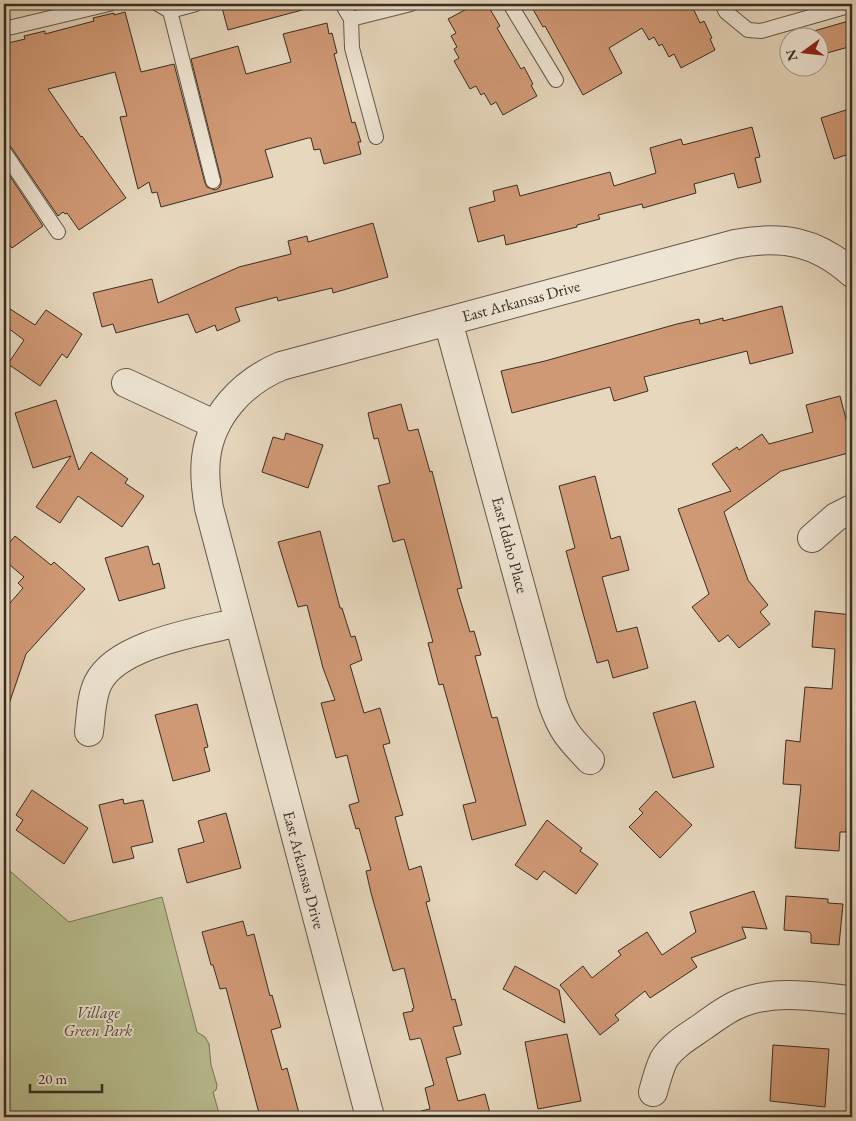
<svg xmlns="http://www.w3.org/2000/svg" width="856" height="1121" viewBox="0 0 856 1121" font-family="'EB Garamond',serif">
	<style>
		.green { fill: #b8be8f; stroke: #787659 }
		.building { fill: #d09975; stroke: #372d23 }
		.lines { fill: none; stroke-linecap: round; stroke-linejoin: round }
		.lane-casing { stroke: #63584a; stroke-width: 16 }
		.street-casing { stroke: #63584a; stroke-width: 30 }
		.lane { stroke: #efe5d4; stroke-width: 14 }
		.street { stroke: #efe5d4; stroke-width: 28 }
		.labels { text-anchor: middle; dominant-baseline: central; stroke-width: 4; stroke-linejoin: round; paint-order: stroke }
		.street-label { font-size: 16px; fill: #372d23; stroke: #efe5d4 }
		.park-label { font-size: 16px; font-style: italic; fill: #514a39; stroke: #efe5d4 }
	</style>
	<rect width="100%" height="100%" fill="#e7d7bd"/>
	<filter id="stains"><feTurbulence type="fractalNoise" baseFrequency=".004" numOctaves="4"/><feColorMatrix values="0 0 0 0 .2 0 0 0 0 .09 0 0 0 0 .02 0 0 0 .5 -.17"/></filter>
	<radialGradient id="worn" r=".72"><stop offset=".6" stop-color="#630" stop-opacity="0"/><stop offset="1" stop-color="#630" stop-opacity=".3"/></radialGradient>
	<path class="green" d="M4 866 69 922 162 897 197 1032 205 1037 209 1044 211 1065 217 1085 216 1090 213 1092 220 1117H4Z"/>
	<path class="building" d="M221 4H301L302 10 228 30Z
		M476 4H487L500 26 497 28 521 69 524 67 533 84 531 85 537 96 503 115 496 102 491 105 484 93 481 95 476 86 470 89 454 61 459 58 454 49 457 47 451 36 456 33 448 19Z
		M530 4H691L700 23 704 21 712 38 710 39 715 50 681 68 674 54 669 57 662 44 659 46 654 37 649 40 642 28 609 48 622 73 583 95 545 26 543 27Z
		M125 12 141 72 174 64 205 183 207 187 215 190 219 188 221 184V179L191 59 238 46 246 74 291 62 283 34 327 23 329 34 332 33 337 53 334 54 352 123 355 122 361 142H358L361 154 324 164 320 149 314 150 311 138H308L265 150 273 177 161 207 157 192 152 193 149 182 138 189 120 117 127 116 115 72 48 89 81 137 82 136 126 198 79 230 67 213 65 214 63 212 58 216 11 147 4 143V44L25 39 24 36 45 31V34L94 21 93 18 114 13V15Z
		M852 20V46L820 55 818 38H815L814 31Z
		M852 108V153L834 159 821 118Z
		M752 127 760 157 755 158 761 182 738 188 734 173 694 184 696 193 643 208 642 204 598 215 600 219 577 225V227L506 245 504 235 478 242 469 208 495 201 493 191 517 185 520 196 610 172 614 186 656 173 650 148 681 139 683 145Z
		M4 167 43 226 12 248 4 238Z
		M373 223 388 277 333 293 332 288 278 301 277 297 235 308 240 321 217 331 215 325 196 333 188 314 116 333 113 324 102 327 93 293 152 279 158 303 239 267 291 254 288 241 307 236 308 242Z
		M4 305 35 325 46 310 82 334 67 358 62 354 40 386 8 364 24 340 4 325Z
		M782 306 793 353 750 364 747 351 644 377 648 391 614 401 610 387 512 413 501 371 545 361 677 324 699 319 700 324 723 318V321Z
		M840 396 852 442V452L781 471 724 512 748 580 768 605 760 612 770 624 739 648 728 635 719 642 692 607 709 594 678 509 731 491 712 464 737 447 739 450 762 434 769 444 813 432 806 405Z
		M56 400 79 470 91 452 128 479 125 483 144 496 122 527 78 496 60 523 36 507 71 456 33 468 15 413Z
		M401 404 408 430 409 431 418 429 430 472 432 471 462 588 457 589 470 632 474 631 481 655 475 656 492 718 497 717 526 825 472 840 463 805 476 802 443 684 439 685 428 643 433 642 404 539 393 542 378 486 390 483 378 438 374 439 368 413Z
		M286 433 323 445 308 488 262 472 273 437 284 440Z
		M595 476 611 539 620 536 629 570 602 577 617 632 637 627 648 668 613 678 608 660 597 663 581 606 566 551 575 548 559 486Z
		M320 531 340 608H342L351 637 355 636 362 660 350 665 364 713 380 708 390 743 383 745 403 815 395 817 409 870 421 866 430 901 426 902 452 1000 455 999 462 1025 453 1027 461 1054 446 1058 458 1101 485 1094 491 1117H422L421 1111 430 1109 425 1088 434 1085 421 1039 420 1038 410 1040 403 1013 413 1011 412 1009 414 1008 404 968 393 971 371 893 366 871 371 870 359 828 356 829 349 805 359 802 347 755 336 758 321 703 335 700 323 668 307 605 298 607 278 542Z
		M15 536 51 565 54 562 85 589 26 654 7 710 4 709V610L23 588 18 583 24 577 4 560V549Z
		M148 546 153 565 159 563 165 588 119 601 105 558Z
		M815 611 852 615V773L846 832H840L839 851 795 848 801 785 783 784 786 740 800 742 805 687 832 689 835 649 812 647Z
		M695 701 714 767 673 778 653 713Z
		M197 704 208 747 204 748 210 771 173 781 155 715Z
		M32 790 88 828 64 864 16 830 23 820 16 815Z
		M656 791 692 825 660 858 629 827 643 813 639 809Z
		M123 799 124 804 143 800 153 842 131 847 134 858 113 863 99 805Z
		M226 813 241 868 187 883 178 849 204 842 198 821Z
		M547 820 582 848 580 851 598 864 576 894 544 871 537 880 515 865Z
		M754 891 767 929 742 927 746 938 691 958 697 967 650 998 645 991 615 1015 619 1020 600 1035 560 985 583 966 592 978 621 955 618 951 647 932 662 955 696 932 690 912Z
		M786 896 828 899V903L843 904 839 945 811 943V934L809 932 784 930Z
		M243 921 247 936 254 934 270 996 272 995 281 1027 271 1030 282 1070 287 1068 300 1117H260L226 988 220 989 213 965H211L202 932Z
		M515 966 559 990 565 1023 503 989Z
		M567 1034 581 1101 538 1109 525 1042Z
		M773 1045 829 1049 825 1107 770 1101Z"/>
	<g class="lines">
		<g class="lane-casing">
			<path id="lane" d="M158 4 170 11 196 4
				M342 4 351 19 411 4
				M510 4 556 80
				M722 4 726 12 748 30 761 31 852 5
				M170 11 213 181
				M351 19 352 48 376 137
				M4 29 109 4
				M4 152 58 232"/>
		</g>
		<g class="street-casing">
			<path id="street" d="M448 321 552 702C562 731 569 738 590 760
				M126 383 216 425
				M812 538 836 517 852 509
				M89 732C91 716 91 697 98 683 117 644 199 632 239 622
				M653 1092C656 1081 659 1069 664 1059 673 1045 689 1036 702 1027 715 1018 727 1008 741 1003 776 989 816 997 852 1000
				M370 1117 209 508C206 491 204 475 206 458 211 415 243 382 281 366L735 244C781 235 816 241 852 273"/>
		</g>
		<use href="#lane" class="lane"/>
		<use href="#street" class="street"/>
	</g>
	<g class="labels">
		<g class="street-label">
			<text transform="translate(521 301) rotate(-15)">East Arkansas Drive</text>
			<text transform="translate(510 545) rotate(75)">East Idaho Place</text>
			<text transform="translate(304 870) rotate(75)">East Arkansas Drive</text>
		</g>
		<g class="park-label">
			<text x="98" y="1012">Village<tspan x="98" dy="18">Green Park</tspan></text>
		</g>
	</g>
	<rect width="856" height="1121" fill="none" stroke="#e7d7bd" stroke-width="20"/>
	<rect x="5" y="5" width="846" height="1111" fill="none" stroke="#372d23" stroke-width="2.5"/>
	<rect x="10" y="10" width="836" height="1101" fill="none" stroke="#372d23"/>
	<g transform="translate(804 52) rotate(255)"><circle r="24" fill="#efe5d4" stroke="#a59b8d"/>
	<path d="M0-4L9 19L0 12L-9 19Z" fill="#8f2418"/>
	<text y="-8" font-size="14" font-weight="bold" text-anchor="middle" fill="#372d23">N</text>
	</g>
	<path d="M30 1084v8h72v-8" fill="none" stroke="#372d23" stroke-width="2.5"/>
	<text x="38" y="1084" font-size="15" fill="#372d23" stroke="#efe5d4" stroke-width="4" paint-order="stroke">20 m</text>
	<rect width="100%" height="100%" filter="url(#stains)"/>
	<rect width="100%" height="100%" fill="url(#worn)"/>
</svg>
